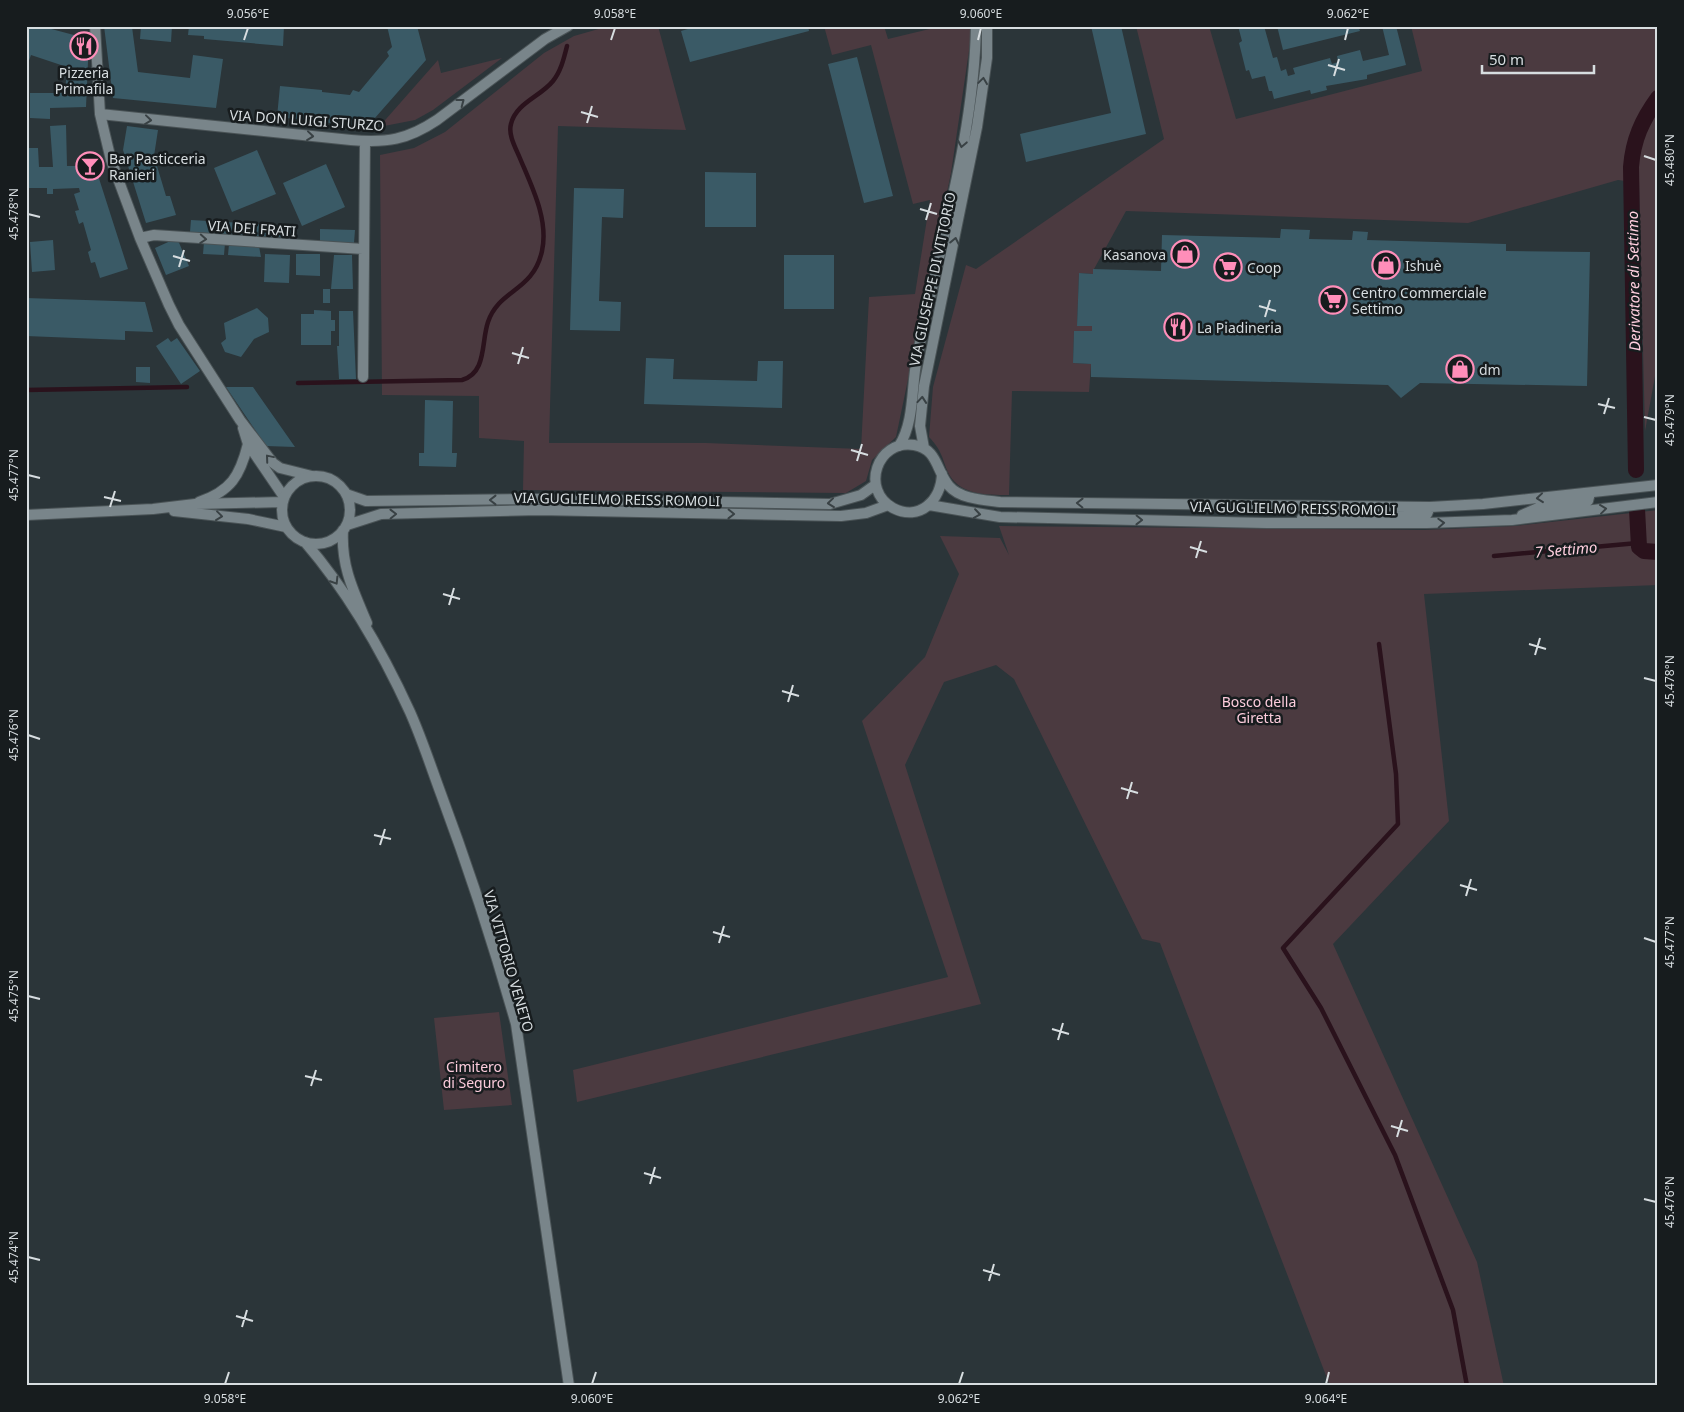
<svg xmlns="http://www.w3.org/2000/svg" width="1684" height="1412" viewBox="0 0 1684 1412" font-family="'Noto Sans',sans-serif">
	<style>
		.green { fill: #4b3a40 }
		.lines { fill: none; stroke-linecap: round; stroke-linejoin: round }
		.stream { stroke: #2a121c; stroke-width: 4.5 }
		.canal { stroke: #2a121c; stroke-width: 16 }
		.building { fill: #3a5a66 }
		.minor-casing { stroke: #4a5356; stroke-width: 12 }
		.tertiary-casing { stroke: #4a5356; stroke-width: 12 }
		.minor { stroke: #79858a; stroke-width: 10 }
		.tertiary { stroke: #79858a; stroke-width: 10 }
		.oneway { stroke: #394144 }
		.ticks { fill: none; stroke: #d7dde0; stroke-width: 2 }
		.labels { text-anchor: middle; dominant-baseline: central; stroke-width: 5; stroke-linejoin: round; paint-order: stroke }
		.poi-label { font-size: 14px; fill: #d7dde0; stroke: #171c1e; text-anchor: start }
		.street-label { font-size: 14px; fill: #d7dde0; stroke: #171c1e }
		.park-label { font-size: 14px; fill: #fcccdc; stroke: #171c1e }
		.water-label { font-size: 15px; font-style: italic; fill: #ffcfdf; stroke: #171c1e }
		.neatline { fill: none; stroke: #d7dde0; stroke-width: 2 }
		.ticks-label { font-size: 12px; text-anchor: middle; fill: #d7dde0 }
	</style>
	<rect width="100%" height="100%" fill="#2b3539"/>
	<path class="green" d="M609 26H658L686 130 558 126 549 443H706L861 449 869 297 915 294 930 200 913 204 871 45 832 55 824 26H884L888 39 942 26H971L970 44 951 173 896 437 872 460 866 481 846 493 523 490 524 441 479 438V396L382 395 380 155 414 148 445 132 544 53 574 36Z
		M1136 26H1209L1236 119 1422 71 1411 26H1658V360L1645 431 1639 183 1618 180 1468 223 1126 211 1094 269 1093 274 1079 273 1077 326H1092V331H1074L1073 363 1091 364 1089 392 1012 391 1009 495C986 495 957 495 947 470 941 454 941 450 929 437L933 387 966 265 976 269 1164 139Z
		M502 58 433 110 415 120 379 127 438 60 441 73Z
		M1658 510V585L1424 594 1449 821 1333 944 1477 1262 1504 1386H1330L1160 943 1142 939 1014 679 996 665 944 682 905 765 981 1004 577 1102 573 1070 948 977 862 721 925 657 959 574 940 536 1000 538 1009 555 999 526 1424 530 1515 526Z
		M499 1012 512 1105 444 1110 434 1018Z"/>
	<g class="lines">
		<path class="stream" d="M298 383 462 380C487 373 481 342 488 322 499 289 533 292 542 251 549 219 531 185 519 156 515 147 508 134 511 124 516 103 540 97 553 81 561 71 564 58 567 46
			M26 390 187 387
			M1494 556 1638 543
			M1379 644 1396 774 1398 824 1283 948 1321 1008 1395 1155 1453 1310 1467 1386"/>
		<path class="canal" d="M1636 470 1631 167C1633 140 1642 120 1658 98
			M1637 509 1639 547 1644 551 1658 552"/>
	</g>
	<path class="building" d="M26 26H40L89 39 86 107 50 108V119L30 118V93H65L67 67 31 55 26 69Z
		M104 26 132 27 138 72 190 78 193 55 223 59 216 108 113 98Z
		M141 26H172L171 42 140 39Z
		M189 26H284L283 46 204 39V36L188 35Z
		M387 26H417L426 60 367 127 277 117 280 86 322 90V92L350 95 353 90 359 92 389 56 387 52 392 47Z
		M698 26H808L809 31 690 62 681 31Z
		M1091 26H1121L1146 134 1026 162 1020 134 1111 113Z
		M1238 26H1264L1273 58 1277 57 1281 71 1286 69 1288 76 1295 74 1293 68 1330 58 1332 64 1338 62 1337 56 1360 50 1363 61 1389 55 1382 26H1396L1406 65 1367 75V79L1326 86 1327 90 1311 94 1310 90 1274 99 1272 91H1269L1265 76 1252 79 1249 70 1246 71 1239 43 1242 41Z
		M1277 26H1358L1360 31 1283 50Z
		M857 57 893 196 864 203 828 64Z
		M66 125 67 166H95L128 269 100 278 95 262 91 263 88 252 91 250 83 222 79 224 75 211 79 210 74 194 80 192 79 188 53 189V194H47V188H26V148H38L39 167H53L50 126Z
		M127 126 158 130 154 156 166 196H170L176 215 146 223 123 150Z
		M257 150 276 194 232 212 214 168Z
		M326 164 345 207 302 226 283 183Z
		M705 172 756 173V227H705Z
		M574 188 624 189 623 218 602 217 599 301 621 302 620 331 570 330Z
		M191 220 293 226 292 238 190 232Z
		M320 229 355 230 354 243 320 241Z
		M1281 229 1310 230 1309 239 1352 240 1353 231 1368 232 1367 240 1506 244V251L1590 252 1587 386 1420 383 1401 398 1388 385 1091 377V364L1073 363 1074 331H1092V326H1077L1079 273 1093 274V269L1161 271 1162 235 1280 238Z
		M177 238 189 266 166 275 155 248Z
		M53 240 55 270 32 272 30 242Z
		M204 242 225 243 224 255 203 254Z
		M229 244 259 246 261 257 228 255Z
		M265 254 290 255 289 283 264 282Z
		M296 254H320V276L296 275Z
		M334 255H352L353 289H331Z
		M784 255H834V309H784Z
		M323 289H330V303H323Z
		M26 298 145 302 153 332 125 331V340L26 336Z
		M257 308 268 318 269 332 254 339 241 357 225 352 221 343 226 339 224 323Z
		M314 310 331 311V320H335V331H331V345H301V314H314Z
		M339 311H353L356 379H339L337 346H339Z
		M168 338 171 342 177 338 200 371 181 384 156 346Z
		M646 358 674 359 673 379 757 381 758 361H783L782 408 644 404Z
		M136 367H150V383L136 382Z
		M226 387H253L295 447 266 446Z
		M425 400 453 401 452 453H457L456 467 419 466V453H424Z"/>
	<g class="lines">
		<g class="minor-casing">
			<path id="minor" d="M95 26 100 114 111 160 140 238 169 305 179 325 240 420 273 463 280 468 312 476
				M100 114 351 140C387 143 407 140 437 120L545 39 568 26
				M140 238 154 235 363 249
				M363 377 365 141
				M243 428 248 444 284 497
				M199 502C231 491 240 476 248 444"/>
		</g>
		<g class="tertiary-casing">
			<path id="tertiary" d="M899 446C915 421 911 386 917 358 938 248 974 139 976 26
				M924 448 920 426 924 386 977 127 987 58V26
				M942 474C941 500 920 522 893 508 860 490 877 439 914 445 938 449 936 471 949 486 960 499 984 500 1000 502L1430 507 1483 504 1658 485
				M282 510a34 34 0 1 1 68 0a34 34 0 1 1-68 0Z
				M346 494 366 501 539 499 830 504 861 495 875 485
				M929 505 1000 517 1266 523H1427L1512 520 1658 502
				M174 511 248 519 286 527
				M26 515 153 509 195 504 282 502
				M1522 515 1540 507 1582 503 1588 501 1590 493
				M1302 518 1421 516 1427 514 1430 507
				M347 525 381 514 539 510 841 516 866 513 888 505
				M343 530C341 566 353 590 367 623
				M305 542C348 592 383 653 410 712 422 739 431 767 441 794 469 869 494 946 516 1024L569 1386"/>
		</g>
		<use href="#minor" class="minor"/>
		<use href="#tertiary" class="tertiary"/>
	</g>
	<defs><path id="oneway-chevron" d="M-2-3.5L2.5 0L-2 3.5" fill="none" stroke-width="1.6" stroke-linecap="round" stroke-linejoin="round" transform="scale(1.25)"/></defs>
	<g class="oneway">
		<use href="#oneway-chevron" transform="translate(983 81) rotate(-82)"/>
		<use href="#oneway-chevron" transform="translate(461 102) rotate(-37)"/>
		<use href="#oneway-chevron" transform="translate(148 120) rotate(6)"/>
		<use href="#oneway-chevron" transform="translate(310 136) rotate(6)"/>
		<use href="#oneway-chevron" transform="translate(962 144) rotate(101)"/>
		<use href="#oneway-chevron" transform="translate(203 239) rotate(4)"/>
		<use href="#oneway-chevron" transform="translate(955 241) rotate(-78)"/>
		<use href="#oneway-chevron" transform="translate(922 400) rotate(-85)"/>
		<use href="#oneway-chevron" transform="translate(269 458) rotate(-130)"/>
		<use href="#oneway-chevron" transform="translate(1540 498) rotate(174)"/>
		<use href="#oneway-chevron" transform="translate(493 500) rotate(180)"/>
		<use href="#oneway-chevron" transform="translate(831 503) rotate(174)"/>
		<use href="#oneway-chevron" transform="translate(1080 503) rotate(-179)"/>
		<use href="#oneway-chevron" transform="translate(1603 509) rotate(-7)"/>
		<use href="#oneway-chevron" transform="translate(393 514) rotate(-1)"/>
		<use href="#oneway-chevron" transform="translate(731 514) rotate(1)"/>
		<use href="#oneway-chevron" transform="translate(977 514) rotate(8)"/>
		<use href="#oneway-chevron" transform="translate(219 516) rotate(7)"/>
		<use href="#oneway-chevron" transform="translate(1139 520) rotate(1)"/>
		<use href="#oneway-chevron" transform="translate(1441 523) rotate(-3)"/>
		<use href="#oneway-chevron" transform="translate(335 581) rotate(58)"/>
	</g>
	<path class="ticks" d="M244 40 248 28M611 40 615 28M978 40 981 28M1345 40 1348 28M1328 65 1345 70M1334 76 1339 59M581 112 598 117M587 123 592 106M1644 156 1656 160M920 209 937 214M28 214 40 217M926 220 931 203M173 256 190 261M179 267 184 250M1259 306 1276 311M1265 317 1270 300M512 353 529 358M518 364 523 347M1598 404 1615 408M1604 414 1609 398M1644 417 1656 420M851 450 868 455M857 461 862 444M28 475 40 478M104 497 121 501M110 507 115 491M1190 547 1207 552M1196 558 1201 541M443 594 460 599M449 605 454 588M1529 644 1546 649M1535 655 1540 638M1644 678 1656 681M782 691 799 696M788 702 793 685M28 735 40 739M1121 788 1138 793M1127 799 1132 782M374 835 391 839M380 845 385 829M1460 885 1477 890M1466 896 1471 879M713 932 730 937M1644 938 1656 942M719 943 724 926M28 996 40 999M1052 1029 1069 1034M1058 1040 1063 1023M305 1076 322 1080M311 1086 316 1070M1391 1126 1408 1131M1397 1137 1402 1120M644 1173 661 1178M650 1184 655 1167M1644 1199 1656 1202M28 1257 40 1260M983 1270 1000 1275M989 1281 994 1264M236 1316 253 1321M242 1327 247 1310M225 1384 229 1372M592 1384 596 1372M959 1384 963 1372M1326 1384 1329 1372"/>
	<defs>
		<g id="restaurant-ring" transform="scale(1.4375)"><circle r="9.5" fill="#171c1e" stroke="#ff8eb9" stroke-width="1.5"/><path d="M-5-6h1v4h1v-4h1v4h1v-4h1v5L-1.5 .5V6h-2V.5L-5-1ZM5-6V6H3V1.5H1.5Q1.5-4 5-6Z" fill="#ff8eb9"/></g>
		<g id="bar-ring" transform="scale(1.4375)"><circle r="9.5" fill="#171c1e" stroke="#ff8eb9" stroke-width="1.5"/><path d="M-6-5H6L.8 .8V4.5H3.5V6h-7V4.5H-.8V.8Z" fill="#ff8eb9"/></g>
		<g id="shop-ring" transform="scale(1.4375)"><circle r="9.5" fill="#171c1e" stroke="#ff8eb9" stroke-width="1.5"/><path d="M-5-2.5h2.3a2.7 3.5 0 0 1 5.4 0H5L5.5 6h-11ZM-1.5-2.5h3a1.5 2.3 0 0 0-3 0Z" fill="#ff8eb9"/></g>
		<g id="supermarket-ring" transform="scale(1.4375)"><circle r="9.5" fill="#171c1e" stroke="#ff8eb9" stroke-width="1.5"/><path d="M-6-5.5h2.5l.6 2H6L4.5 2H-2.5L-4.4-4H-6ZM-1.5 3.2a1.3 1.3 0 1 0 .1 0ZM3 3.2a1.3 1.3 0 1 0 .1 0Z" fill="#ff8eb9"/></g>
	</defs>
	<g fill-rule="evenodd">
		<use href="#restaurant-ring" x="84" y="46"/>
		<use href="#bar-ring" x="90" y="166"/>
		<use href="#shop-ring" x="1185" y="254"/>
		<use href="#shop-ring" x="1386" y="265"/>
		<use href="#supermarket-ring" x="1228" y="267"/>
		<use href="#supermarket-ring" x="1333" y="300"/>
		<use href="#restaurant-ring" x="1178" y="327"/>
		<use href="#shop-ring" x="1460" y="369"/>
	</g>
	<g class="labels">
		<g class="poi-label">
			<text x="84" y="72" text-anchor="middle">Pizzeria<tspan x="84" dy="16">Primafila</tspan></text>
			<text x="109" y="158">Bar Pasticceria<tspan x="109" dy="16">Ranieri</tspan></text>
			<text x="1166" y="254" text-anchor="end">Kasanova</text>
			<text x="1405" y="265">Ishuè</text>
			<text x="1247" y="267">Coop</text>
			<text x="1352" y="292">Centro Commerciale<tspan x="1352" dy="16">Settimo</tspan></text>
			<text x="1197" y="327">La Piadineria</text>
			<text x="1479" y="369">dm</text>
		</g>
		<g class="street-label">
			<text transform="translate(307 120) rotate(4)">VIA DON LUIGI STURZO</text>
			<text transform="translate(252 228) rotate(4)">VIA DEI FRATI</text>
			<text transform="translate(932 279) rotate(-78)">VIA GIUSEPPE DI VITTORIO</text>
			<text transform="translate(617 499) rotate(1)">VIA GUGLIELMO REISS ROMOLI</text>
			<text transform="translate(1293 508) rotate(1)">VIA GUGLIELMO REISS ROMOLI</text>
			<text transform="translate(509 961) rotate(74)">VIA VITTORIO VENETO</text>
		</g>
		<g class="park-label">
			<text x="1259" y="701">Bosco della<tspan x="1259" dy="16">Giretta</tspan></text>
			<text x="474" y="1066">Cimitero<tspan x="474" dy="16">di Seguro</tspan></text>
		</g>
		<g class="water-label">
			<text transform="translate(1633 281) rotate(-91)">Derivatore di Settimo</text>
			<text transform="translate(1566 549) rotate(-5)">7 Settimo</text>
		</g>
	</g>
	<rect width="1684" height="1412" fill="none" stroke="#171c1e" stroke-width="55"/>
	<path d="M1482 65v8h112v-8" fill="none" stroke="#d7dde0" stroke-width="2.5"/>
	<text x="1489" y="65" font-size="15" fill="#d7dde0" stroke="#171c1e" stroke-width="4" paint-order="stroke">50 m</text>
	<rect x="28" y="28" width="1628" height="1356" class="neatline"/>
	<g class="ticks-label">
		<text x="248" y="18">9.056°E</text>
		<text x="615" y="18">9.058°E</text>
		<text x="981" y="18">9.060°E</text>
		<text x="1348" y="18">9.062°E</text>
		<text transform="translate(1670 160) rotate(-90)" y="4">45.480°N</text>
		<text transform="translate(14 214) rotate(-90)" y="4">45.478°N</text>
		<text transform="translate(1670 420) rotate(-90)" y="4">45.479°N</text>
		<text transform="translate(14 475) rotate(-90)" y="4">45.477°N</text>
		<text transform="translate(1670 681) rotate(-90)" y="4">45.478°N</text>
		<text transform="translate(14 735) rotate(-90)" y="4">45.476°N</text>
		<text transform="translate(1670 942) rotate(-90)" y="4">45.477°N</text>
		<text transform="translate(14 996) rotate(-90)" y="4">45.475°N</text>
		<text transform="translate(1670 1202) rotate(-90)" y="4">45.476°N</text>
		<text transform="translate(14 1257) rotate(-90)" y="4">45.474°N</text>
		<text x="225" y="1403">9.058°E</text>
		<text x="592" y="1403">9.060°E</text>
		<text x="959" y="1403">9.062°E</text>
		<text x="1326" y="1403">9.064°E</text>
	</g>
</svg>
